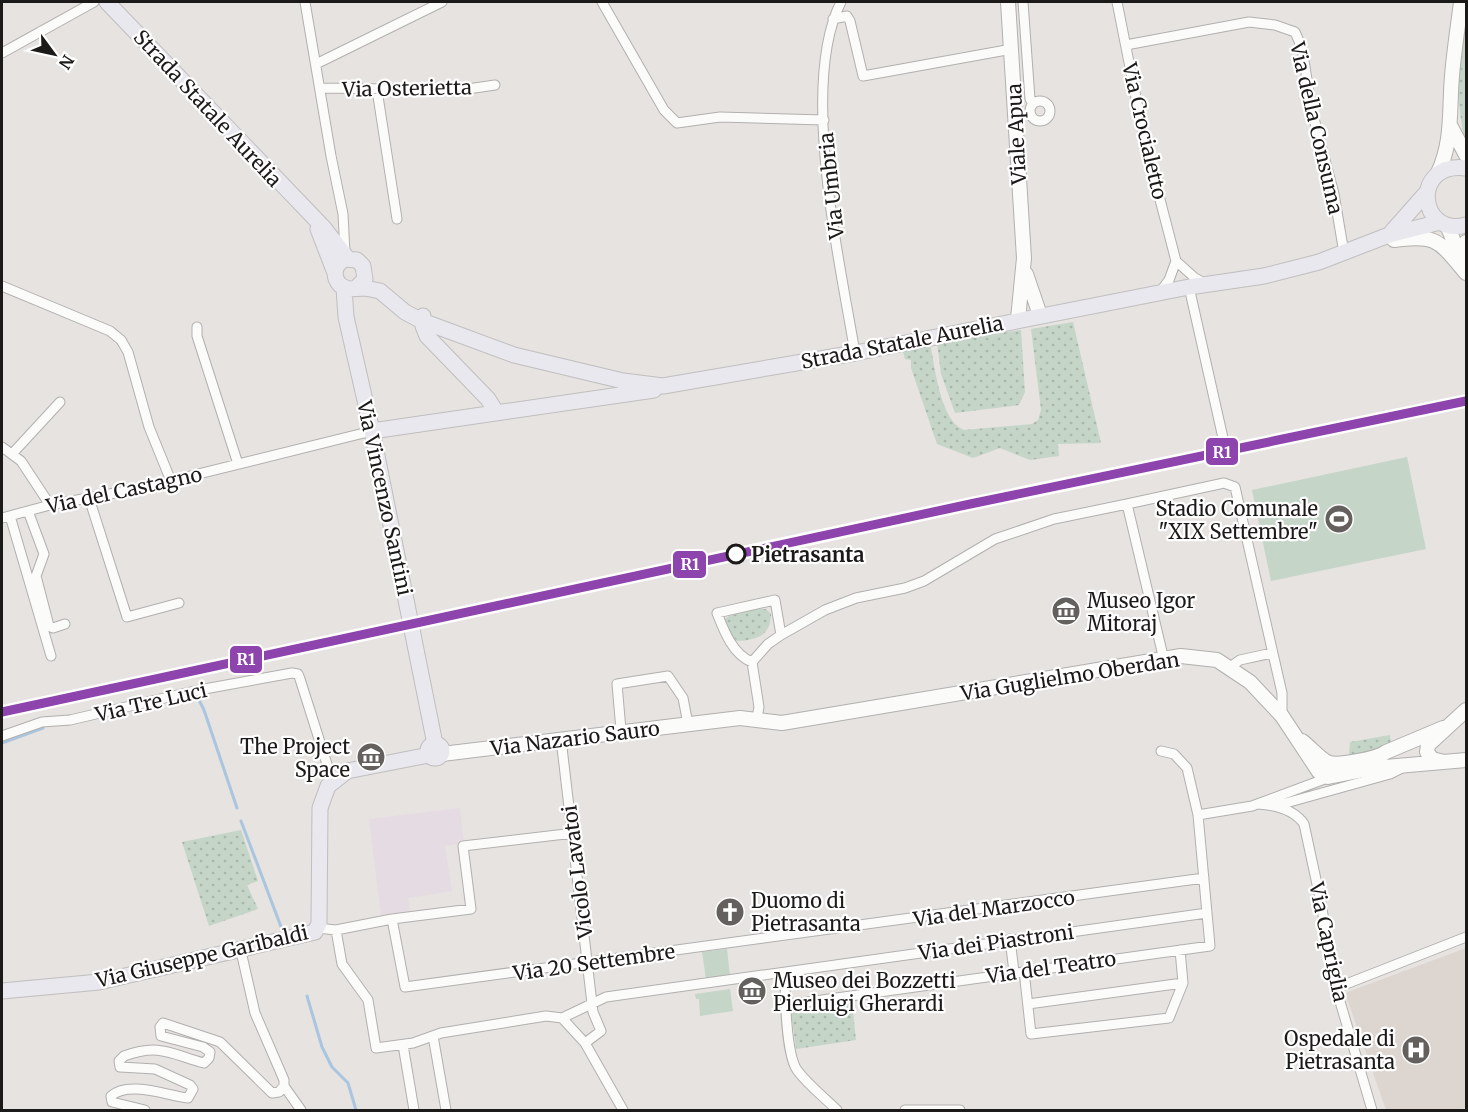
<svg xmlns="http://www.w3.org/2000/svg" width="1468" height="1112" viewBox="0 0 1468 1112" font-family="Merriweather,serif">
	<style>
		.education { fill: #e5dbe3 }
		.built { fill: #ddd6d0 }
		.grass { fill: url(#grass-dots) }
		.garden { fill: #c5d5c8 }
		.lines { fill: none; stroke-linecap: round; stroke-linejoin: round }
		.stream { stroke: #aac5df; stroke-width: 3 }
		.street-casing { stroke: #b2b0ae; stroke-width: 11 }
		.secondary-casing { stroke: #b2b0ae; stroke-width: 16 }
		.primary-casing { stroke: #c0bebe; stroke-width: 17 }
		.street { stroke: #fbfbfa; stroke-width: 9 }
		.secondary { stroke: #fbfbfa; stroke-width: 14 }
		.primary { stroke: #e8e8ee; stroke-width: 15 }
		.rail-1-casing { stroke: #fff; stroke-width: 14 }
		.rail-1 { stroke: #8e44ad; stroke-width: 9 }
		.stop-dot { fill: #fff; stroke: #1c1a18; stroke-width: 3 }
		.labels { text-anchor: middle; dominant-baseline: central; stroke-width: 4.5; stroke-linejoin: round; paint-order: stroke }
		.street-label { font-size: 20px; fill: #1c1a18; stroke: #fff }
		.poi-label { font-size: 20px; fill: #1c1a18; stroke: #fff; text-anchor: end }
		.stop-label { font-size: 20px; font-weight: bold; fill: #1c1a18; stroke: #fff; text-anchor: start }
		.line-badge { stroke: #fff; stroke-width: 2 }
		.badge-label { font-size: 16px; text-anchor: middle; font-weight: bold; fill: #fff }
	</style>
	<defs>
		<pattern id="grass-dots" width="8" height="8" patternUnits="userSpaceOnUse" patternTransform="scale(1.5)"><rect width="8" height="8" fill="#c5d5c8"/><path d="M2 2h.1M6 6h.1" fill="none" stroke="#a9b6ab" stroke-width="1.8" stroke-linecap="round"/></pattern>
	</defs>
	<rect width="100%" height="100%" fill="#e6e3e1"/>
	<path class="education" d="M460 808 464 843 445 846 452 891 408 898 410 912 381 915 369 819Z"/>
	<path class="built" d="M1466 948V1108L1455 1110H1386L1345 993Z"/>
	<path class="grass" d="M1466 17V145C1456 106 1455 57 1466 17Z
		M1073 322 1101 443 1058 444 1059 456 1030 460 1000 448 973 458 937 444 911 368V360L905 359 902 348 930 343C935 367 940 421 964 430L1032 424 1038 420 1041 410 1031 329Z
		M1021 330 1025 392 1019 405 955 413 941 374 937 342Z
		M757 609H766L771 614C771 636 756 640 737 641L727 631 724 620 729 616Z
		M1390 735 1391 743 1367 753 1349 755 1350 742Z
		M241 830 258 881 247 885 258 909 209 926 182 842Z
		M852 1002 856 1040 796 1049 791 1011Z"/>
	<path class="garden" d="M1407 457 1426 549 1271 581 1252 490Z
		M727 949 730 976 706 979 702 952Z
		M730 989 733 1011 700 1016 699 999H696L695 994Z"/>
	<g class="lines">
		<path class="stream" d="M199 700 204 710 237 808
			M2 743 43 728
			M241 821 283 932
			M307 996 322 1047 332 1067 348 1083 356 1110"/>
		<g class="street-casing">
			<path id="street" d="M305 2 331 156 343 214 345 253
				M602 2 664 110 677 123 720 117 824 120
				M841 2C799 84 840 262 855 353
				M1023 2 1030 99 1033 104
				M1117 2 1144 138 1176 261 1195 278 1206 284
				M833 19 847 16 850 21 863 76 1012 49
				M1126 45 1249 22 1275 25 1295 32 1302 48 1312 111 1334 194 1344 253
				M2 53 94 2
				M316 64 442 2
				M320 88 461 90 495 85
				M377 90 397 219
				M1030 111a10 10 0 1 1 20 0a10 10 0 1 1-20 0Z
				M2 286 110 331 121 340 128 352 149 427 171 481
				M1189 287 1223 438
				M1160 292 1169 280 1176 261
				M197 327V336L238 464
				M2 447 21 461 50 505
				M12 454 60 402
				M89 498 127 617 179 603
				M1127 504 1224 483 1235 487 1282 693V716
				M28 511 44 554 36 576 49 626 53 628 65 624
				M10 516 51 656
				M2 518 50 505 142 488 372 431
				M781 635 825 610 856 598 905 588 924 581 995 539 1054 519 1127 504 1164 660
				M752 662C733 655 724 631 717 613L775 600 781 635 768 644 752 662 759 707 757 718
				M1230 667 1240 660 1272 653
				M621 730 617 684 668 676 683 698 688 724
				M2 736 42 722 70 720 199 690 292 673 298 674 300 679 332 780
				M561 739 593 1012 601 1031 585 1043
				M1258 804C1275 805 1294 809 1304 824L1320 898 1336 988 1372 1110
				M1275 806 1390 774 1402 768
				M1198 815 1252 806 1330 777
				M392 919 405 987 1204 878
				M317 928 336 930 392 919 471 909 463 846 574 833
				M336 930 342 964 368 1000 376 1048 413 1043 441 1033 546 1016 562 1018 606 997 1207 913
				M1010 939 1014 972
				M1024 971 1031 1034 1169 1018 1183 983 1180 950
				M785 973C785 994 786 1054 797 1070 808 1085 824 1097 837 1110
				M1336 988 1466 937
				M1028 1004 1183 983
				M786 1005 1210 946 1198 815 1187 768 1174 754 1161 751
				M562 1018 585 1043 623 1110
				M433 1036 446 1110
				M403 1045 414 1110
				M284 1086 301 1110
				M145 1110 112 1102 111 1096C129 1080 168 1096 188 1098L193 1089 190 1085 155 1069 120 1067 119 1061 124 1056C160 1043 171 1054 204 1063L209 1058 210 1052 203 1047 161 1036 160 1027 163 1023 220 1042 272 1093 279 1092 284 1086V1080L255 1013 240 947
				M905 1110H960"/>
		</g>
		<g class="secondary-casing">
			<path id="secondary" d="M1008 2 1024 258 1018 319
				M1451 127 1466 155
				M1438 173C1453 141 1449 110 1452 76 1454 51 1458 26 1461 2
				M1447 225 1461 259
				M1394 240C1437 234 1439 241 1466 273
				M1466 242V247
				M1026 274 1040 315
				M1302 741C1310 747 1318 757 1327 762 1337 767 1378 758 1386 752L1443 728
				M442 754 740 718 782 723 1181 656 1217 660 1250 682 1282 716 1319 772 1328 777 1374 768 1466 760
				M1444 762 1432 759 1427 752 1428 745 1466 710"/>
		</g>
		<g class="primary-casing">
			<path id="primary" d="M107 2 324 228 348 259
				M1466 168C1410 161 1419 238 1466 225
				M318 229 335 273
				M1389 235 1427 192
				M344 288 346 317 372 431 435 744
				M356 288 365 279 363 266 357 260 345 259C334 265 332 276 340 285L348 289 365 288 380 291 405 312 422 321 514 355 623 381 663 386 855 353 1189 287 1264 276 1319 262 1389 235 1440 222
				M423 316V326L427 336 488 399 496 412
				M372 431 654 390
				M428 751a7 7 0 1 1 14 0a7 7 0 1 1-14 0Z
				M2 991 99 982 315 932 319 923 320 808 328 786 347 771 429 755"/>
		</g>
		<use href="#street" class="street"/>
		<use href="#secondary" class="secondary"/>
		<use href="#primary" class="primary"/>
		<g class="rail-1-casing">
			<path id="rail-1" d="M2 712 975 503 1466 401"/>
		</g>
		<use href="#rail-1" class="rail-1"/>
	</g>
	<defs>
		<g id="stadium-disc" transform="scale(1.5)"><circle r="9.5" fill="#63605e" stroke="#fff"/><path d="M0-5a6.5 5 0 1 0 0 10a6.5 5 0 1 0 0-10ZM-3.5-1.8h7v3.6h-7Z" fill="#fff"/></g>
		<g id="museum-disc" transform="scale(1.5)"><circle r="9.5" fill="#63605e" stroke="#fff"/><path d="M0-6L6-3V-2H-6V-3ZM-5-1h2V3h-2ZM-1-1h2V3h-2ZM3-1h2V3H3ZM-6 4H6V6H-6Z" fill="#fff"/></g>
		<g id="church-disc" transform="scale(1.5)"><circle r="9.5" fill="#63605e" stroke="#fff"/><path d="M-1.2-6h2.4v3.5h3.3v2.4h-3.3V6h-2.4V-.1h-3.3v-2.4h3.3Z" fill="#fff"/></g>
		<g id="hospital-disc" transform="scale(1.5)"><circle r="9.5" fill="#63605e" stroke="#fff"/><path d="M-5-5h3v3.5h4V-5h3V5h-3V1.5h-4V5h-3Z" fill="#fff"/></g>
	</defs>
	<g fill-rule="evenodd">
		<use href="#stadium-disc" x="1339" y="519"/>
		<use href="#museum-disc" x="1066" y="611"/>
		<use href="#museum-disc" x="371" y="757"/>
		<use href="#church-disc" x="730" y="912"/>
		<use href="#museum-disc" x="752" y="991"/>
		<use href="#hospital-disc" x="1416" y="1050"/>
	</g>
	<circle class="stop-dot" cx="736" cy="554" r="9"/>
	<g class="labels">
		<g class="street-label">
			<text transform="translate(407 88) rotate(-1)">Via Osterietta</text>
			<text transform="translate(208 108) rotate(47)">Strada Statale Aurelia</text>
			<text transform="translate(1317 128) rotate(77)">Via della Consuma</text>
			<text transform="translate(1145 131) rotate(77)">Via Crocialetto</text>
			<text transform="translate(1016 134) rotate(-93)">Viale Apua</text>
			<text transform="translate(831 186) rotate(-96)">Via Umbria</text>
			<text transform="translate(902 342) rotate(-11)">Strada Statale Aurelia</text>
			<text transform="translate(124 490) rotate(-12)">Via del Castagno</text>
			<text transform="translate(385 498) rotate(78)">Via Vincenzo Santini</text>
			<text transform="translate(1070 676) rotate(-9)">Via Guglielmo Oberdan</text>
			<text transform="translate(151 702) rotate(-13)">Via Tre Luci</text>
			<text transform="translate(575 738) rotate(-7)">Via Nazario Sauro</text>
			<text transform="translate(577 872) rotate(-97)">Vicolo Lavatoi</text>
			<text transform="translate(994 908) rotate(-8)">Via del Marzocco</text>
			<text transform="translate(996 942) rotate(-8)">Via dei Piastroni</text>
			<text transform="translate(1329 942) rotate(78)">Via Capriglia</text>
			<text transform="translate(202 956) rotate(-13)">Via Giuseppe Garibaldi</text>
			<text transform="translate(594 962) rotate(-8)">Via 20 Settembre</text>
			<text transform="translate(1051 967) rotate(-8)">Via del Teatro</text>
		</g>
		<g class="poi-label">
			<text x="1318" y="508">Stadio Comunale<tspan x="1318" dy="23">"XIX Settembre"</tspan></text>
			<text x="1087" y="600" text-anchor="start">Museo Igor<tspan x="1087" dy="23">Mitoraj</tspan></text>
			<text x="350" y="746">The Project<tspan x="350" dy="23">Space</tspan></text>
			<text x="751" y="900" text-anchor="start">Duomo di<tspan x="751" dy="23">Pietrasanta</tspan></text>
			<text x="773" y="980" text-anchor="start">Museo dei Bozzetti<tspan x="773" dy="23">Pierluigi Gherardi</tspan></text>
			<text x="1395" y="1038">Ospedale di<tspan x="1395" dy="23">Pietrasanta</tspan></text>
		</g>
		<g class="stop-label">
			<text x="751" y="554">Pietrasanta</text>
		</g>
	</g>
	<g class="line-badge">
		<rect x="1205" y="437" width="34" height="29" rx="6" fill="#8e44ad"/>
		<rect x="672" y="550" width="35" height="29" rx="6" fill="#8e44ad"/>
		<rect x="229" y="645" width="34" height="29" rx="6" fill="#8e44ad"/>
	</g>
	<g class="badge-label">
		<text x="1222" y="458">R1</text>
		<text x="690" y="570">R1</text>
		<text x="246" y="665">R1</text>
	</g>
	<rect width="1468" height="1112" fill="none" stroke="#1c1a18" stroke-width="6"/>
	<g transform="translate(54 54) rotate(123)" stroke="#ffffff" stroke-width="4.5" paint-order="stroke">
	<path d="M0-4.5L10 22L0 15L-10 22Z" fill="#1c1a18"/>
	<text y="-9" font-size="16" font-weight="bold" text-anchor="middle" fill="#1c1a18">N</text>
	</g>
</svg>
